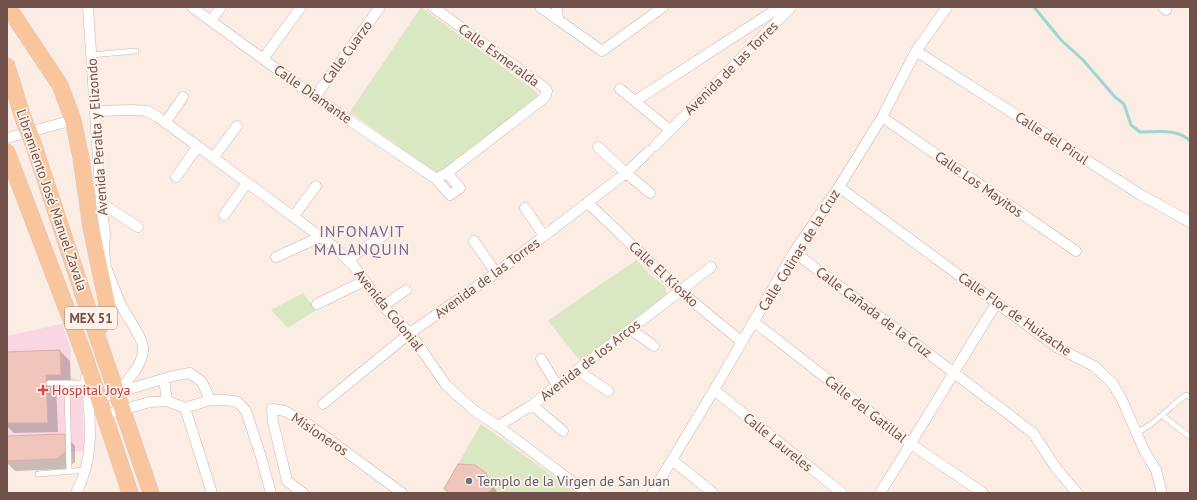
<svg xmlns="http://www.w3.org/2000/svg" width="1197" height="500" viewBox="0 0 1197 500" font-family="'PT Sans',sans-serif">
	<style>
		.medical { fill: #f9d6e1 }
		.green { fill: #d9e8c2 }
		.shadow { fill: #0003 }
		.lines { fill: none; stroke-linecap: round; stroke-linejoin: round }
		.stream { stroke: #9fd5d3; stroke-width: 3 }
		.building { fill: #f0c6bc; stroke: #e2aa9d }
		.lane-casing { stroke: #ceb5ad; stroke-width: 6 }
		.street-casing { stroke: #ceb5ad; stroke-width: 11 }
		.primary-casing { stroke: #d5cbc9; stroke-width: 17 }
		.lane { stroke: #fff; stroke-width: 5 }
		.street { stroke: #fff; stroke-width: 10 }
		.primary { stroke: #f8c59d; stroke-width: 16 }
		.primary-bridge-casing { stroke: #d5cbc9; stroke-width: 17; stroke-linecap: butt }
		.primary-bridge { stroke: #f8c59d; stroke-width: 16 }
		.health-dot { fill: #e0444e; stroke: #fef2e9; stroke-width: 1.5 }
		.worship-dot { fill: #6b7280; stroke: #fef2e9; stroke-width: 1.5 }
		.labels { text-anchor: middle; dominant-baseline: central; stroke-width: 3.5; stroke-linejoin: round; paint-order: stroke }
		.shield { fill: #fef2e9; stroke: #9c817a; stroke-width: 1 }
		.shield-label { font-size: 13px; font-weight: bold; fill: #72514a }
		.street-label { font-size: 14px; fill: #72514a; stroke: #fef2e9 }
		.health-label { font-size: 14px; fill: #be3a42; stroke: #fef2e9; text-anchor: start }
		.worship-label { font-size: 14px; fill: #5b616d; stroke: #fef2e9; text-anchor: start }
		.quarter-label { font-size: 16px; letter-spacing: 1px; fill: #7c6695; stroke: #fef2e9 }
	</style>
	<rect width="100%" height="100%" fill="#fbede3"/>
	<path class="medical" d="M62 324 71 350 70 377 76 378 77 387 82 393 84 451 66 452 57 459 7 461V336Z"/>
	<path class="green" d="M421 7 534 90 540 96 450 166 436 173 350 112Z
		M637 260 649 274 665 286 667 294 581 362 548 321 602 283Z
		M303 293 316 310 288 328 271 310Z
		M481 424 576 493H488L492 489 486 473 458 464Z"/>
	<path class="shadow" d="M60 351 70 361 71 385H56L58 432 14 433 7 426V353Z
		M65 435 75 446V462L67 469 15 471 7 463V437Z
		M485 474 492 481 497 493H450L446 489Z"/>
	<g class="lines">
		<path class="stream" d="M1034 7 1061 40 1083 60 1115 97 1124 104 1131 125 1140 132C1156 132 1178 128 1190 141"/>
	</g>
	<path class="building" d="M60 350 61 375H46L48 423H7V352Z
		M65 434 66 452 57 459 7 461V436Z
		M458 464 475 465 486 473 492 489 488 493H450L444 489Z"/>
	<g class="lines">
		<g class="lane-casing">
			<path id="lane" d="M91 55 136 51
				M49 383H87
				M67 383 69 471
				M1162 415 1190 437
				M1137 433 1154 422 1171 407 1186 395 1190 397
				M38 474 85 470"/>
		</g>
		<g class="street-casing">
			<path id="street" d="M88 7 101 203 105 234 104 251 106 267
				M192 7 315 97 435 178 450 195 460 188 447 173
				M433 7 545 88 547 91 546 95 544 98 447 173 441 176
				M540 7 602 51 663 7
				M557 7 558 20
				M1163 7 1166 10
				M211 21 221 7
				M916 51 1141 195 1190 222
				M263 59 301 7
				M620 89 670 130
				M315 97 380 7
				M635 101 780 7
				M95 111 134 110 147 111 158 117 333 246 353 265 383 306 410 333 446 385 475 411 498 426 587 493
				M882 117 1076 251
				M165 123 183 97
				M7 138 73 120
				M655 146 791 7
				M598 147 626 173 650 193
				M213 158 237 126
				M176 177 198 146
				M839 187 1058 348 1094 366 1113 384 1122 400 1145 452 1156 470 1162 493
				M101 203 138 227
				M588 203 680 291 742 342
				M525 208 544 236
				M224 215 247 183
				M293 217 316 186
				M474 241 496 273
				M794 252 953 372 1033 433 1056 468 1077 493
				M276 257 320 237
				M347 260 384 235
				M101 266 106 267C111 280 116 294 122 307 127 317 145 340 143 351 141 368 127 380 117 393
				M317 304 364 281
				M383 306 406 290
				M753 321 911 444 983 493
				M630 329 654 346
				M541 359 557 385
				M577 370 608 391
				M164 379 167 401
				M714 390 842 493
				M99 398 173 376 190 373 202 382 210 400
				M323 404 410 333 496 273 626 173 649 151
				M532 405 563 431
				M185 408 212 493
				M104 415 150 402 167 401 185 408 210 400H226L238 402 246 411 261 457 271 493
				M498 426 532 405 711 267
				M672 460 713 493
				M76 493C96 456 90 417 86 377
				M303 493 287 481 273 422 272 409 285 411 308 424 402 493
				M652 493 714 390 794 252 839 187 882 117 916 51 947 7
				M880 493C920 430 957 366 996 304"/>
		</g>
		<g class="primary-casing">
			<path id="primary" d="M8 7 60 85 73 120 81 158 91 228 107 304 105 317 96 333
				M7 66 23 118
				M33 143 96 333 151 493
				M7 152 85 357 130 493"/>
		</g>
		<use href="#lane" class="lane"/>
		<use href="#street" class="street"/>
		<use href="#primary" class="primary"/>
		<g class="primary-bridge-casing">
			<path id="primary-bridge" d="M23 118 33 143"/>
		</g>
		<use href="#primary-bridge" class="primary-bridge"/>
	</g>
	<path class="health-dot" d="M41 384h4v4h4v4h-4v4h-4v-4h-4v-4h4z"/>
	<circle class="worship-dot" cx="469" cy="481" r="4"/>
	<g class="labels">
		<rect class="shield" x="65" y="307" width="52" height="22" rx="3"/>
		<g class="shield-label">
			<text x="91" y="318">MEX 51</text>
		</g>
		<g class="street-label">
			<text transform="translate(347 52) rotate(-54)">Calle Cuarzo</text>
			<text transform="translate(499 55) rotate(36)">Calle Esmeralda</text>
			<text transform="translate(731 68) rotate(-45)">Avenida de las Torres</text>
			<text transform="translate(313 94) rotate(35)">Calle Diamante</text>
			<text transform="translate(97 137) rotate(-94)">Avenida Peralta y Elizondo</text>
			<text transform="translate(1052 138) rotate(33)">Calle del Pirul</text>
			<text transform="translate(979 184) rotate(35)">Calle Los Mayitos</text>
			<text transform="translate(52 200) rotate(71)">Libramiento José Manuel Zavala</text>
			<text transform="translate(799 250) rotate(-58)">Calle Colinas de la Cruz</text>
			<text transform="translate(664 274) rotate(43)">Calle El Kiosko</text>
			<text transform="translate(487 278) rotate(-36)">Avenida de las Torres</text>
			<text transform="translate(389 310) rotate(51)">Avenida Colonial</text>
			<text transform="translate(874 312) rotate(37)">Calle Cañada de la Cruz</text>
			<text transform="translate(1015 314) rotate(35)">Calle Flor de Huizache</text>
			<text transform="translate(590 360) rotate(-38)">Avenida de los Arcos</text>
			<text transform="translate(866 409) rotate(38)">Calle del Gatillal</text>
			<text transform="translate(320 434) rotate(34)">Misioneros</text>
			<text transform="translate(778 442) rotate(39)">Calle Laureles</text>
		</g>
		<g class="health-label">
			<text x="52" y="390">Hospital Joya</text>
		</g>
		<g class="worship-label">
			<text x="477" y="481">Templo de la Virgen de San Juan</text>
		</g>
		<g class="quarter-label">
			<text x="362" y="231">INFONAVIT<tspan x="362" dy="18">MALANQUIN</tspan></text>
		</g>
	</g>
	<rect width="1197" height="500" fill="none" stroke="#72514a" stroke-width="16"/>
</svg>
